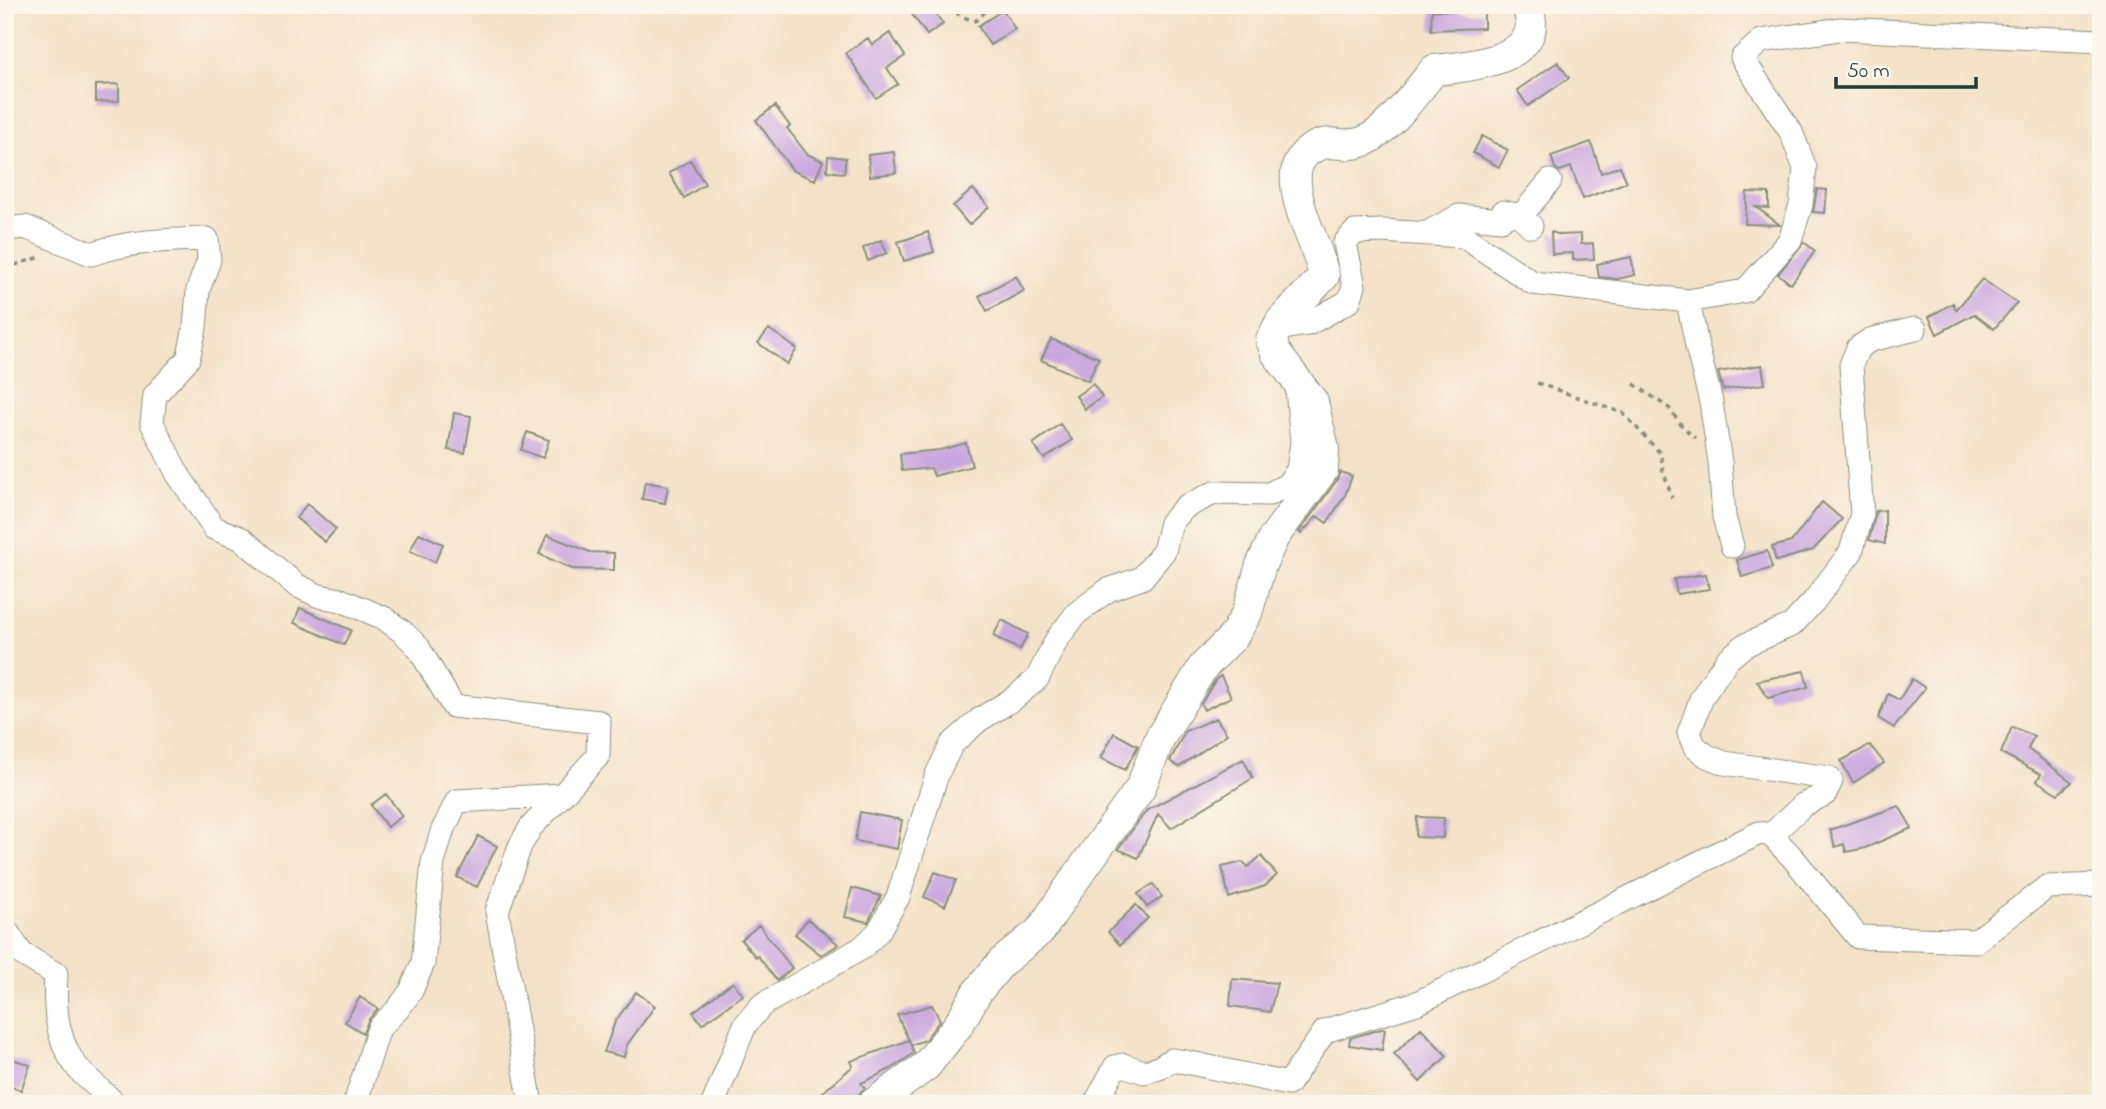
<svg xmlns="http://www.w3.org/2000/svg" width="2106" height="1109" viewBox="0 0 2106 1109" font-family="'Indie Flower',sans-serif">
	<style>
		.building { fill: #cba7df }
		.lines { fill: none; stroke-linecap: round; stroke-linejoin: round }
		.minor-casing { stroke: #8a907e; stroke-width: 25 }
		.major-casing { stroke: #8a907e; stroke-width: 32 }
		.path { stroke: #8a907e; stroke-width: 3.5; stroke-dasharray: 5 5; stroke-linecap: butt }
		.minor { stroke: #fff; stroke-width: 23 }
		.major { stroke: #fff; stroke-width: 30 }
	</style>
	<rect width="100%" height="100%" fill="#fbf7ec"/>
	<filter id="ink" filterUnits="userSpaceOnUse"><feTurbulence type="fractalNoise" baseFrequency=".0143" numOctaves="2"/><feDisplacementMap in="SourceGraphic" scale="14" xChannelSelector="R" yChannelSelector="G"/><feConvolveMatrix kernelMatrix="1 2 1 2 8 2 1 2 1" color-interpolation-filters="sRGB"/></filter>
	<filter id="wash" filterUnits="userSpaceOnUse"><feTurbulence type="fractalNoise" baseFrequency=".00686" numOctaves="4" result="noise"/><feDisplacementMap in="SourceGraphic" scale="28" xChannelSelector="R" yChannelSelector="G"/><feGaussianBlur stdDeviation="1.57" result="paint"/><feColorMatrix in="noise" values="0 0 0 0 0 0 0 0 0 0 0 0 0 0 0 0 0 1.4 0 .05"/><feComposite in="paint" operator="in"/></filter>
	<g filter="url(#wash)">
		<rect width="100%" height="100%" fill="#f4e2c8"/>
		<g id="blocks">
			<path class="building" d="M921 5H929L943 24 927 35 911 13Z
				M1003 10 1015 29 990 45 978 26Z
				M1432 10 1484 13V28L1431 30Z
				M890 33 905 56 887 68 898 84 876 98 846 53 868 38 872 45Z
				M1558 62 1569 78 1528 106 1517 90Z
				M119 84V101L96 102V85Z
				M775 106 790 126 787 128 807 154 823 161 815 180 793 171 756 120Z
				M1482 136 1508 150 1499 167 1473 153Z
				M1591 142 1601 173 1620 166 1627 182 1583 199 1571 167 1560 171 1555 168 1551 156Z
				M894 152 896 173 870 176 868 155Z
				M828 156 846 158 844 173 827 171Z
				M690 160 705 184 684 198 669 173Z
				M973 189 989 207 969 225 953 206Z
				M1817 189 1827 190 1825 213 1813 212Z
				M1747 192 1769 193V208L1756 207 1780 225 1745 224Z
				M928 232 934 252 904 261 898 242Z
				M1551 232 1561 235 1581 234V244L1593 243 1594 259 1573 260V253L1552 254Z
				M881 240 887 253 868 261 863 248Z
				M1804 242 1815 251 1791 284 1778 274Z
				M1631 257 1635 275 1617 279 1599 277 1597 264Z
				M1016 276 1024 291 987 311 979 296Z
				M1982 279 2017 303 1994 329 1974 314 1937 334 1929 317 1953 303 1956 310Z
				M769 329 797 349 787 364 758 343Z
				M1051 339 1099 358 1088 381 1041 360Z
				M1762 365 1765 384 1723 390 1718 372Z
				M1093 384 1102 397 1085 409 1076 396Z
				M454 413 471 416 465 453 448 450Z
				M1060 424 1072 440 1044 459 1033 444Z
				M527 432 549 440 543 458 521 450Z
				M966 443 972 466 934 476 931 468 902 471 900 454 940 450Z
				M1340 472 1352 476 1345 495 1327 523 1317 516 1301 534 1299 532 1337 480Z
				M645 482 668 486 665 503 642 499Z
				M1822 502 1842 519 1813 550 1776 561 1772 547 1791 542Z
				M307 504 336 529 325 542 296 518Z
				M1885 510V544L1869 540 1876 511Z
				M419 533 443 544 435 562 410 551Z
				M547 535 590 552 614 553V570L572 569 539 554Z
				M1767 551 1772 568 1742 577 1737 560Z
				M1706 574 1709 589 1677 594 1674 579Z
				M300 608 351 630 344 645 294 623Z
				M1002 620 1028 634 1020 650 993 636Z
				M1804 671 1808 687 1768 698 1757 681Z
				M1221 676 1231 697 1204 710 1201 704 1216 679Z
				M1912 679 1925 688 1894 728 1878 718 1888 694 1899 700Z
				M1216 718 1227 734 1179 767 1170 761 1185 731Z
				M2012 727 2034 736 2028 749 2072 782 2058 794 2037 781 2041 774 2001 753Z
				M1114 733 1138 746 1125 770 1101 758Z
				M1870 745 1884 763 1853 783 1841 761Z
				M1243 759 1253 778 1171 828 1158 814 1138 858 1118 849 1147 810Z
				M386 794 402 816 387 827 371 805Z
				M1899 806 1912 828 1865 848 1846 852 1844 844 1835 847 1830 830Z
				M860 812 902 820 897 849 855 841Z
				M1417 817 1444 818 1443 838 1416 837Z
				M478 836 497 846 477 887 457 877Z
				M1261 856 1277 875 1265 886 1229 898 1222 867 1243 862 1248 867Z
				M935 872 956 880 945 906 924 897Z
				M1153 884 1162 897 1147 907 1138 894Z
				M852 888 881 896 868 922 845 917Z
				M1136 905 1148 918 1120 945 1108 932Z
				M808 919 838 944 835 947 821 955 795 934Z
				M759 925 792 968 777 981 758 956 756 957 741 940Z
				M1232 979 1277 983 1270 1012 1230 1006Z
				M733 982 743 995 702 1024 693 1012Z
				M636 992 655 1006 627 1045 624 1057 604 1052 615 1022Z
				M360 997 378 1009 369 1019 363 1033 345 1022Z
				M932 1005 940 1020 925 1040 911 1045 897 1015Z
				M1421 1028 1447 1056 1420 1082 1394 1054Z
				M1381 1029H1385L1382 1050 1349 1045 1350 1038Z
				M909 1040 914 1053 891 1069 861 1083 865 1088 857 1096 855 1104H834L822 1093 853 1066 851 1061Z
				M13 1059 30 1065 21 1090 5 1085Z"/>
		</g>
	</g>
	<g filter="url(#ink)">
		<use href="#blocks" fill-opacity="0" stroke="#8a907e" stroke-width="2"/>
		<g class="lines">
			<g class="minor-casing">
				<path id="minor" d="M1521 216 1550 181
					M5 229 25 227 91 254C129 241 166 240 207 239L209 260 198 290 195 328 188 359 155 395 152 423 177 473 214 528 242 539 296 585 319 596 341 600 384 618 404 633 418 647 453 706 599 722 598 756 562 795 457 801 442 832 433 862 423 963 411 991 398 1009 379 1028 355 1104
					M1427 233 1459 216 1501 220 1503 212 1521 216 1531 226
					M1688 301 1697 346 1711 402 1720 462 1724 517 1732 546
					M1277 329 1308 324 1349 301 1354 286 1345 243 1355 232 1381 231 1463 236 1533 283 1688 301 1745 291 1790 240 1801 205 1805 168 1791 132 1742 58 1761 41 1840 29 2101 41
					M1771 835 1803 805 1825 794 1831 781 1829 778 1724 763 1707 756 1695 747 1689 733 1702 697 1727 660 1745 645 1792 625 1814 601 1851 552 1862 514 1851 365 1858 348 1870 340 1915 329
					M5 929 22 954 56 974C54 1009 56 1045 82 1073 93 1084 105 1093 115 1104
					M531 1104 497 911 520 846 531 827 562 795
					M713 1104 745 1025 762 1005 862 948 878 932 898 897 937 774 952 744 979 720 1013 699 1037 679 1057 639 1077 613 1108 590 1142 578 1164 551 1171 523 1185 507 1214 493 1269 494 1287 485 1298 470 1302 442 1296 379
					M1095 1104 1115 1067 1123 1065 1144 1072 1159 1068 1171 1060 1186 1062 1288 1084 1325 1031 1417 1003 1759 833 1771 835 1793 858 1858 937 1976 941 2047 887 2101 885"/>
			</g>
			<g class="major-casing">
				<path id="major" d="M873 1104 926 1066 959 1024 977 992 1002 962 1041 930 1068 889 1140 789 1160 738 1203 667 1233 637 1247 613 1261 565 1274 537 1323 470 1324 449 1313 402 1276 353 1271 340 1281 321 1324 276C1317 242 1293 207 1296 172 1297 165 1301 157 1306 153 1329 134 1340 150 1362 142 1387 133 1417 91 1434 70 1469 67 1552 59 1526 5"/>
			</g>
			<path class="path" d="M949 5 960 16 975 21 993 5
				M5 268 41 257
				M1537 383 1623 413 1661 454 1662 467 1672 498
				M1634 384 1669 408 1682 426 1695 438"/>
			<use href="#minor" class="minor"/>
			<use href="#major" class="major"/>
		</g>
	</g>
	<rect width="2106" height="1109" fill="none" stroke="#fbf7ec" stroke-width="28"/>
	<path d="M1836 77v10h140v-10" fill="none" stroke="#1f3d34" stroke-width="3.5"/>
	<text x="1847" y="77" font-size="21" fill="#1f3d34" stroke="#fbf7ec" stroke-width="5" paint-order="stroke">50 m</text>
</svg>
